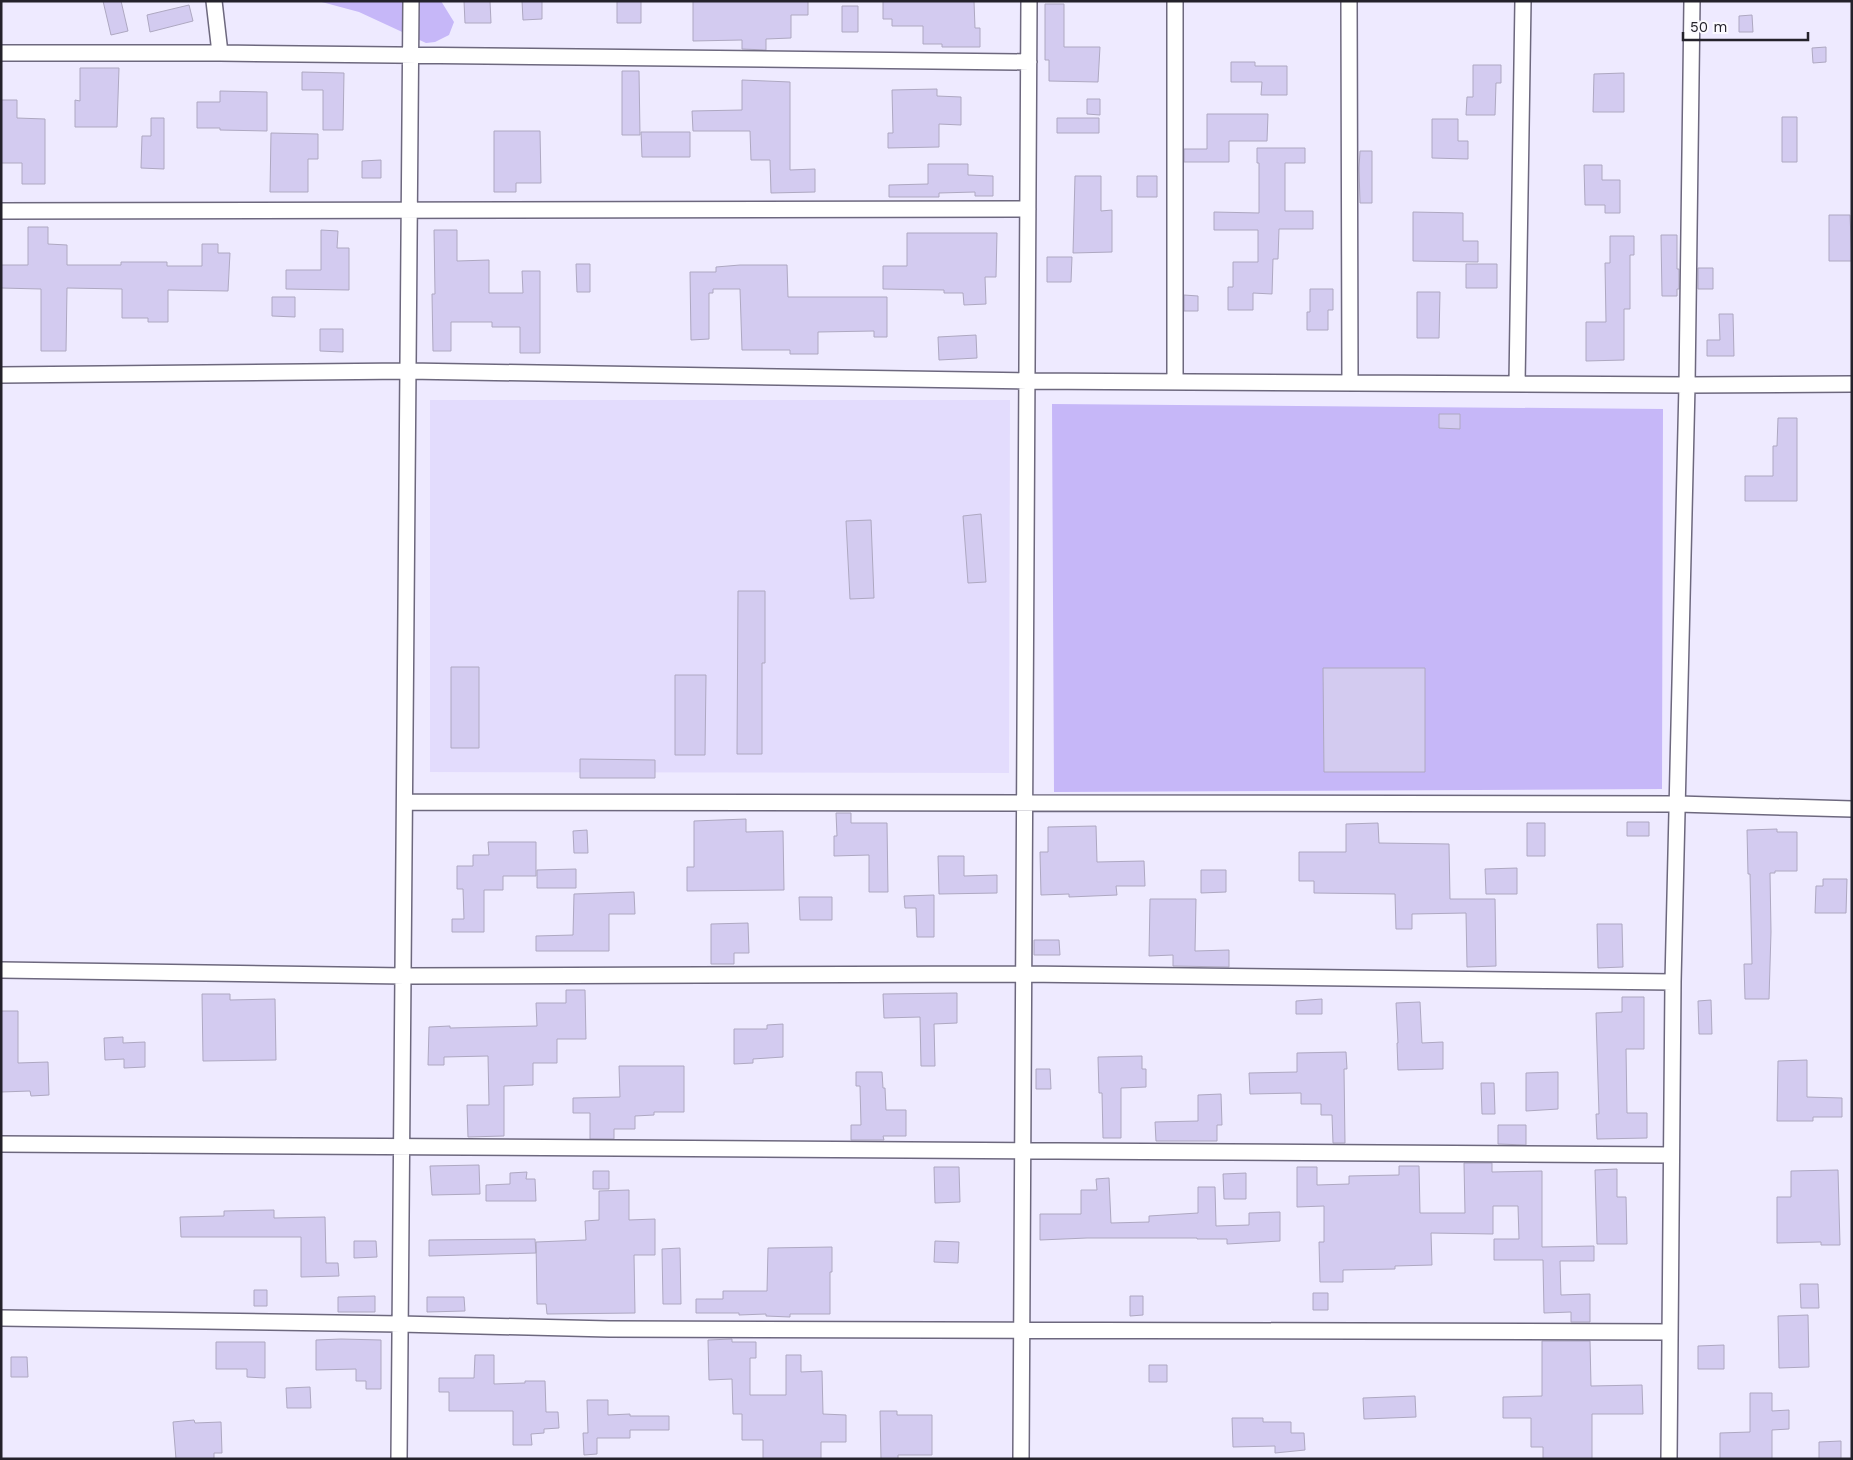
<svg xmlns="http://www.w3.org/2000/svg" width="1853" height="1460" viewBox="0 0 1853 1460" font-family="'Work Sans',sans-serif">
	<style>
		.built { fill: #e3dcfd }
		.green { fill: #c6b7f8 }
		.building { fill: #d3cbf0; stroke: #aea8c1 }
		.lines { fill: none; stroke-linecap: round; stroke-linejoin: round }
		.minor-casing { stroke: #6d687e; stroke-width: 18 }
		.minor { stroke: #fff; stroke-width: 15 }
	</style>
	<rect width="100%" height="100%" fill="#eeeaff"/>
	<path class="built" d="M430 400H1010L1009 773 430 772Z"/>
	<path class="green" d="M318 1H441L454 22 449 35 435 42 426 43 359 12Z
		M1052 404 1663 409 1662 789 1054 792Z"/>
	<path class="building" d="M103 1H121L128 31 111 35Z
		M464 1H490L491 23H465Z
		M522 1H542V19L523 20Z
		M617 1H641V23H617Z
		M693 1H808V15H791V38L766 39V50L742 49V40L693 41Z
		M883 1H974L975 28H980V47H942V44H923V26H892V19H883Z
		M1045 4H1064V47H1100L1098 82 1049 81V60H1045Z
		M189 5 193 21 150 32 147 15Z
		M842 6H858V32H842Z
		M1752 15 1753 32H1739V16Z
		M1826 47V62L1813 63 1812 48Z
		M1231 62H1255V66H1287V95H1261L1262 82H1231Z
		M1473 65H1501V83H1496L1495 115H1466L1467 97H1473Z
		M80 68H119L117 127H75V100L80 101Z
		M622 71H639L640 135H622Z
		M302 72 344 73 343 130H323V90H302Z
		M1624 73V112H1593L1594 74Z
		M742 80 790 82V170L815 169V192L771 193 770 160H751L750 131H693L692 111 742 110Z
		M937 89V96L961 97V125L939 124V147L888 148V133H893L892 90Z
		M220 91 267 92V131L220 130V128H197V102H220Z
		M1087 99H1100V115L1087 114Z
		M1 100H17V118L45 119V184H22V163H1Z
		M1207 114H1268L1267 141H1229V162H1184V149H1207Z
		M1782 117H1797V162H1782Z
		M151 118H164V169L141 168 142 136H151Z
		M1057 118H1099V133H1057Z
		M1432 119H1458V141H1468V159L1432 158Z
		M494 131H540L541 183H516V192H494Z
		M641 132H690V157H642Z
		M271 133 318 134V159H308V192H270Z
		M1257 148H1305V163H1285V211H1313V229H1279L1278 259H1273L1272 294 1253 293V310H1228V287H1233V262H1258V230H1214V212L1259 213V163H1257Z
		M1360 151H1372V203H1360L1359 168Z
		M381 160V178H362V161Z
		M928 164H968V175L993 176V196H975V192L939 193V197H889V185L928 184Z
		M1584 165H1602V180H1620V213H1605V205H1585Z
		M1075 176H1101V211L1112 210V252L1073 253Z
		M1137 176H1157V197H1137Z
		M1413 212 1463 213V241H1478V262L1413 261Z
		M1829 215H1850L1852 261H1829Z
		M28 227H48V244L67 245V265H121V262H167V266H202V244H218V253H230L228 291 168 290V322H148V318H122V289L67 288 66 351H41V289L1 288V265H28Z
		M321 230 338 231 337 248H349V290L286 289V270H321Z
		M434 230H457V261L489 260V293H523L522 271H540V353H520V327H492V322H451V351H433L432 294H435Z
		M907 233H997L996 277H985L986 304 964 305 963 293H944V290L883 289V266H907Z
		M1661 235H1677V269H1679V289H1677V296H1662Z
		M1610 236H1634V255H1630V309H1624V360L1586 361V322H1606L1605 263H1610Z
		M1047 257H1072L1071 282H1047Z
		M576 264H590V292H577Z
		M1466 264H1497V288H1466Z
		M740 265H787L788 297H887V337H874V331L818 332V354H790V350H742L740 289H713V293H709V339L691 340 690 272H716V267Z
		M1698 268H1713V289H1698Z
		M1310 289H1333V310H1328V330H1307V312H1310Z
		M1417 292H1440L1439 338H1417Z
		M1184 295 1198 296V311H1184Z
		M272 297H295V317L272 316Z
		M1719 314H1733L1734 356H1707V340H1720Z
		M320 329H343V352L320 351Z
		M976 335 977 358 939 360 938 337Z
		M1439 414H1460V429L1439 428Z
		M1778 418H1797V501H1745V476H1773V446H1777Z
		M981 514 986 582 968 583 963 516Z
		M871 520 874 598 850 599 846 521Z
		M738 591H765V663H762V754H737Z
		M451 667H479V748H451Z
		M1323 668H1425V772H1324Z
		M675 675H706L705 755H675Z
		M580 759 655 760V778H580Z
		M836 813H851V823H887L888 892H869V855L834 856V836H837Z
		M746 819V832L783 831 784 890 687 891V867H694V821Z
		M1627 822H1649V836H1627Z
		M1378 823 1379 843 1449 844 1450 899H1495L1496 966 1467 967 1466 913 1412 914V929H1396L1395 894 1314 893V881H1299V852H1346V824Z
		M1527 823H1545V856H1527Z
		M1096 826 1097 862 1144 861 1145 886H1116L1117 895 1069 897V894L1041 895 1040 852H1048V827Z
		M1777 829V832H1797V871H1775V873H1770L1771 932 1769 999H1745L1744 964H1752L1750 874H1748L1747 830Z
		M587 830 588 853H574L573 831Z
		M488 842H536V876H503V890H484V932H452V919H464L463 889H457V866H473V855H489Z
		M938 856H964V876L997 875V893L939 894Z
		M1517 868V894H1486L1485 869Z
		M576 869V888H537V870Z
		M1201 870H1226V892L1201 893Z
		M1823 879H1847L1846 913H1815L1816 886H1823Z
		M634 892 635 914H609V951H536V936L573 935 574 894Z
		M934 895V937H917L916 908H905L904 896Z
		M799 897H832V920H800Z
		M1150 899H1196L1195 951 1229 950V967L1173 966V955L1149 956Z
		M748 923 749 953H734V964H711V924Z
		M1597 924H1622L1623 967 1598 968Z
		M1034 940H1059L1060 955H1034Z
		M566 990H585L586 1039H557V1063H533V1085L504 1086V1136L468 1137 467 1105H489L488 1056 444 1057V1065H428L429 1027 450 1026V1028L537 1026 536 1003H566Z
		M957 993V1023L934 1024 935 1066H921L920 1017 884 1018 883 994Z
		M202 994H230V1000L275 999 276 1060 203 1061Z
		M1622 997H1644V1049H1626L1627 1113H1647V1138L1597 1139 1596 1114H1599L1596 1013 1622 1012Z
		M1322 999V1014H1296V1001Z
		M1711 1000 1712 1034H1699L1698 1001Z
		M1420 1002 1422 1043 1443 1042V1069L1398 1070 1397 1043H1398L1396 1003Z
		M1 1011H18V1063L48 1062 49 1095 31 1096 30 1091 1 1092Z
		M783 1024V1057L753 1059V1063L734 1064V1029H767V1025Z
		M123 1037V1043L145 1042V1067L124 1068V1059L105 1060 104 1038Z
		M1346 1052 1347 1069H1344L1345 1143H1333L1332 1115H1321V1104H1301V1093L1250 1094 1249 1073 1297 1072V1053Z
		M1142 1056V1069H1146V1087L1121 1088V1138H1103L1102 1093H1099L1098 1057Z
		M1807 1060V1097L1842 1098V1117H1813V1121H1777L1778 1061Z
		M619 1066H684V1112H654V1115L635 1116V1129H614V1139H590V1113H573V1098L620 1097Z
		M1036 1069H1050L1051 1089H1036Z
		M856 1072H882L883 1088H885L886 1110H906V1136H883L884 1140H851V1125H861L860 1086H856Z
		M1558 1072V1109L1526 1111V1073Z
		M1481 1083H1494L1495 1114H1482Z
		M1221 1094 1222 1125H1217V1141H1156L1155 1122 1198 1121V1095Z
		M1498 1125H1526V1145L1498 1144Z
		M1464 1163H1492V1172L1542 1171V1247L1594 1246V1261H1560L1561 1295 1590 1294V1322H1571V1312L1544 1313 1543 1260H1494V1239H1519L1518 1206H1493V1234L1431 1233 1432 1265 1395 1266V1269L1343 1270V1282H1320L1319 1242H1324V1206L1297 1207V1167H1317V1185L1349 1184V1176L1399 1175V1166H1419L1420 1213H1465Z
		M479 1165 480 1194 432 1195 430 1166Z
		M934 1167H959L960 1202 935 1203Z
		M1617 1169V1197H1626L1627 1244H1597L1595 1170Z
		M1838 1170 1840 1245H1821V1242L1777 1243V1197H1791V1171Z
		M593 1171H609V1189H593Z
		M527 1172 526 1179H535L536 1201H486V1185L510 1184V1173Z
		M1246 1173V1199H1224L1223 1174Z
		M1109 1178 1111 1223 1149 1222V1216L1198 1213V1187H1215L1216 1226 1249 1225V1213L1280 1212V1241L1227 1244V1239H1197V1238H1087L1040 1240V1214H1081V1190H1097L1096 1179Z
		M629 1190V1220L655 1219V1255H634L635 1313 547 1314 546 1304H537L536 1242 586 1240 585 1221 599 1220V1191Z
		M274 1210V1218L325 1217 326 1263H338L339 1276 301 1277V1237H181L180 1217 224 1216V1211Z
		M535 1239 536 1253 429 1256V1240Z
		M354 1241H376L377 1257 354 1258Z
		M935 1241 959 1242 958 1263 934 1262Z
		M832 1247V1272H830V1314H790V1317L766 1316V1314L739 1315V1313H696V1299H723V1291H767L768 1248Z
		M680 1248 681 1304H663L662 1249Z
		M1800 1284H1818L1819 1308H1801Z
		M254 1290H267V1306H254Z
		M1313 1293H1328V1310H1313Z
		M375 1296V1312H338V1297Z
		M1130 1296H1143V1315L1130 1316Z
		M427 1297H464L465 1311 427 1312Z
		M1808 1315 1809 1367 1779 1368 1778 1316Z
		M341 1339 381 1340V1389H366V1381H356V1369L316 1370V1340Z
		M732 1339V1342H756V1358H750V1395H786V1355H801V1372L822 1371 823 1414 846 1415V1442H821V1459H763V1440H742V1414H733L732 1379 709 1380 708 1340Z
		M1542 1341H1590L1591 1386 1642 1385 1643 1414H1592V1459H1543V1447H1531V1418H1503V1397L1542 1396Z
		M216 1342H265V1378L247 1377V1369H216Z
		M1724 1345V1369H1698V1346Z
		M475 1355H494V1384L525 1383V1381H545L546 1412H558L559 1428 544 1429V1433L531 1434 532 1445H513V1411H449V1392H439V1378H474Z
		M11 1357H27L28 1377H11Z
		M1149 1365H1167V1382H1149Z
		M310 1387 311 1408H287L286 1388Z
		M1750 1393H1772V1411L1789 1410V1429L1772 1430V1459H1720V1433L1750 1432Z
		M1415 1396 1416 1417 1364 1419 1363 1398Z
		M587 1400H608V1415L630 1414V1416H669V1430H630V1438H597V1454L584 1455 583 1433H588Z
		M880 1411H897V1415H932V1455H898V1459H881Z
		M1232 1418H1263V1422H1291V1433H1304L1305 1450 1275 1453V1446L1233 1447Z
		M194 1420 195 1423 221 1422 222 1453H214V1459H176L173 1422Z
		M1841 1441V1459H1819V1442Z"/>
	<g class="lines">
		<g class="minor-casing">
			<path id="minor" d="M214 1 220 53
				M1349 1 1350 383
				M1 53H220L1029 62
				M1 211 1028 209
				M1 375 408 371 1027 381 1687 385 1852 384
				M1175 381V1
				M1517 384 1523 1
				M405 802 1678 804 1852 809
				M1 970 404 976 1023 974 1673 982
				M1 1144 1671 1155
				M1 1318 400 1324 609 1329 1670 1332
				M399 1459 411 1
				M1021 1459 1029 1
				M1669 1459 1673 982 1687 385 1692 1"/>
		</g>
		<use href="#minor" class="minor"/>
	</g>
	<rect width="1853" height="1460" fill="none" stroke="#24222b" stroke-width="5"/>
	<path d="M1683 32v8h125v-8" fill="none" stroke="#24222b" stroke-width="2.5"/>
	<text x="1690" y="32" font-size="15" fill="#24222b" stroke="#fbfaff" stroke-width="4" paint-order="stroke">50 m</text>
</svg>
